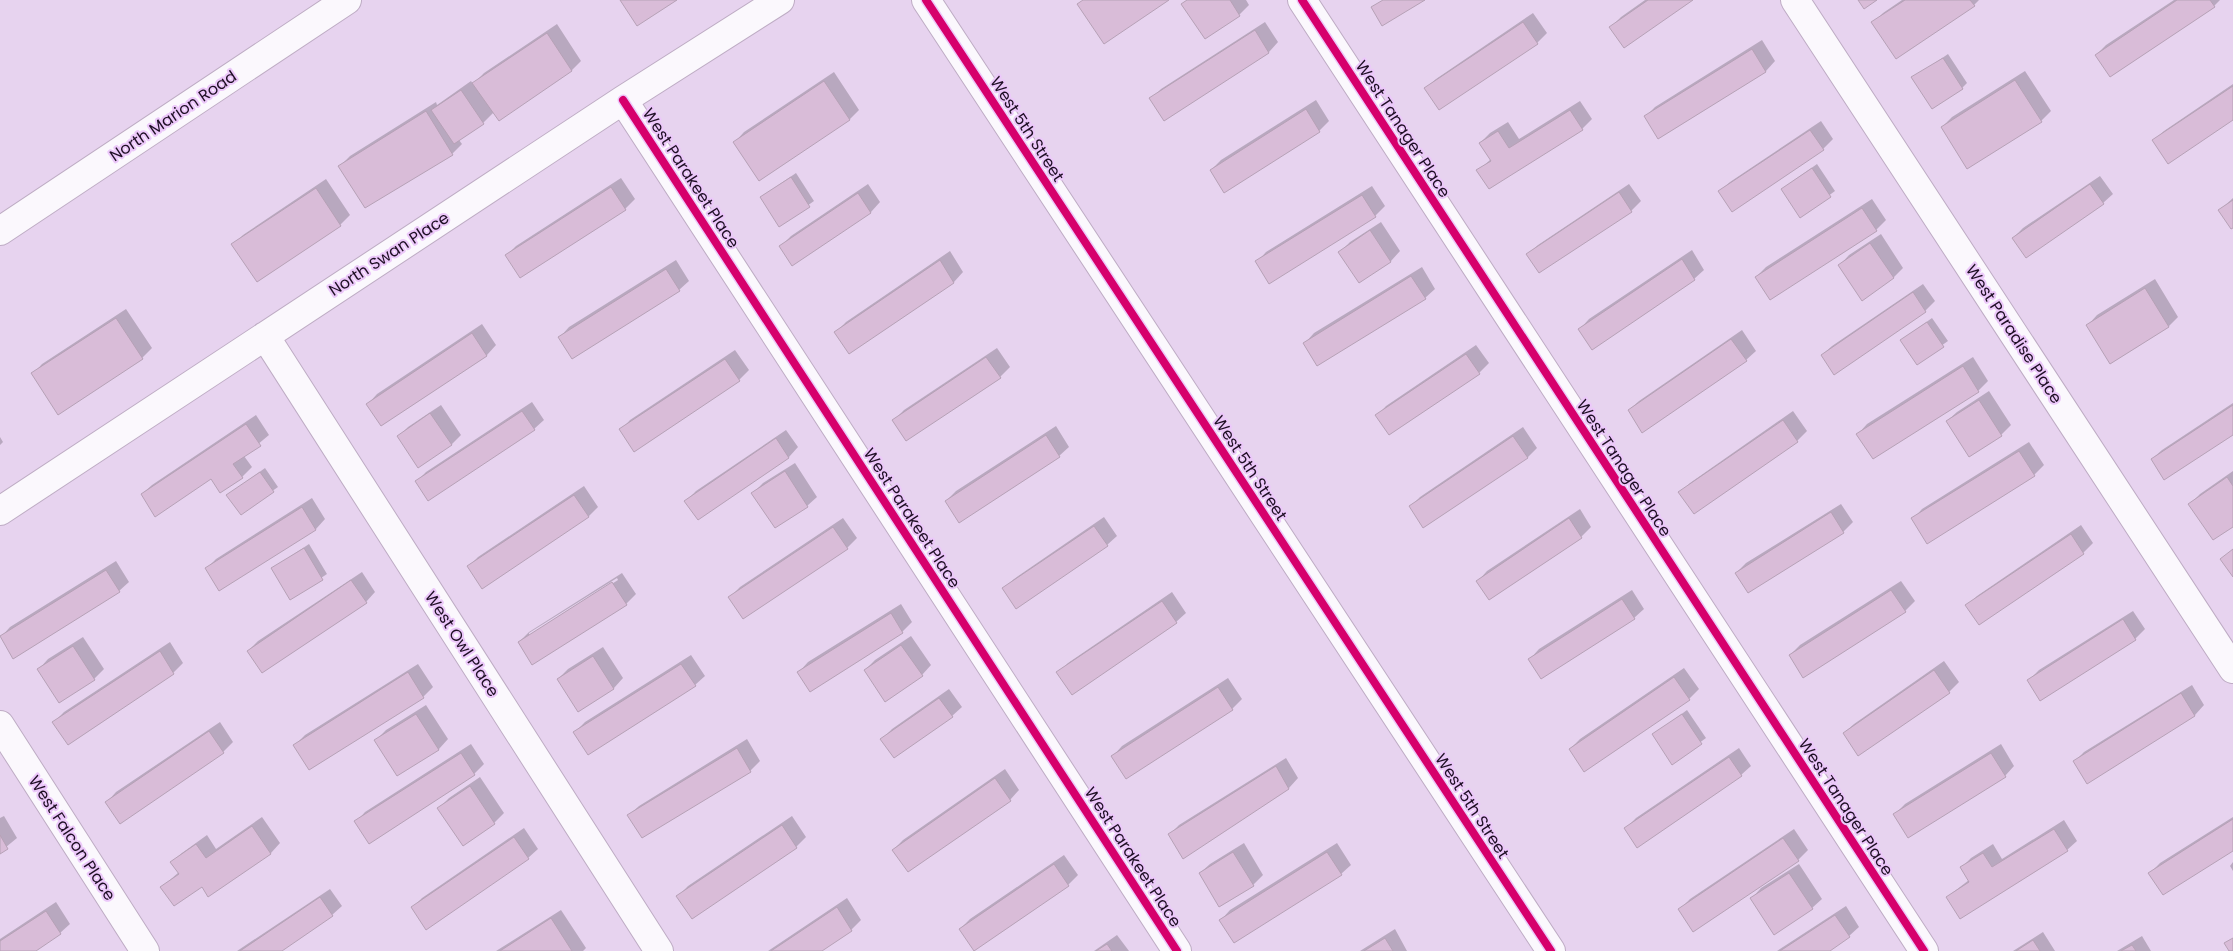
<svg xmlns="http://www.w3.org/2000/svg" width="2233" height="951" viewBox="0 0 2233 951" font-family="Poppins,sans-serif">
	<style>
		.shadow { fill: #0003; fill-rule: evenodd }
		.building { fill: #d9bcd8; stroke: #b6a1b6 }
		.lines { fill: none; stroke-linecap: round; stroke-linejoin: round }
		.street-casing { stroke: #beacc4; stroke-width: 30 }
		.secondary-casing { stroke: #beacc4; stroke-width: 30 }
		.street { stroke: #fbf8fd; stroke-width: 28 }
		.secondary { stroke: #fbf8fd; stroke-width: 28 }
		.cycleway-casing { stroke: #ecc8fa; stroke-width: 11 }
		.cycleway { stroke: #d6006c; stroke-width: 8 }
		.labels { text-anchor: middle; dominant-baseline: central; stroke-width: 4; stroke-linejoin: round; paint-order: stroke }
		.street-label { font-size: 16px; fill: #1e0e24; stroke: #ecc8fa }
	</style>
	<rect width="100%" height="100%" fill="#e7d3ef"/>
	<path class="shadow" d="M1187 0H1246L1249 5 1239 15 1206 38 1183 4Z
		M1645 0H1691L1611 27 1621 17Z
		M1902 0H1979L1974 5 1873 23 1883 13Z
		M2174 0H2220L2214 6 2096 55 2106 45Z
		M1533 13 1547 33 1537 43 1426 88 1436 79Z
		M1265 22 1278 42 1269 52 1164 119 1151 99 1161 89Z
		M557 24 581 61 572 70 494 112 483 123 459 140 462 144 452 154 340 166 350 156 436 102 437 105 471 81 473 84 484 73Z
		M1762 40 1775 61 1766 71 1659 138 1646 116 1655 107Z
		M1948 54 1967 83 1962 88 1913 78Z
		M2025 71 2051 111 2041 121 1942 127 1952 117Z
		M834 72 859 110 849 120 735 142 744 132Z
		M2233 84V118L2154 140 2164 131Z
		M1316 100 1329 121 1319 131 1211 170 1221 160Z
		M1580 101 1592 119 1582 129 1478 171 1491 159 1480 143 1490 133 1508 122 1519 139Z
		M1821 121 1833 139 1823 149 1732 210 1720 191 1730 182Z
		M1817 164 1835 191 1801 216 1782 189Z
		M796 173 814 201 780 225 761 197Z
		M2100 176 2113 194 2103 203 2013 238 2023 228Z
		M621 178 635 199 625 209 520 276 507 255 516 246Z
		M326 179 350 215 340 225 258 281 233 245 243 235Z
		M868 184 880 202 871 212 793 264 781 246 791 236Z
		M1629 184 1641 201 1631 211 1528 254 1538 245Z
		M1372 186 1385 206 1375 216 1257 262 1266 252Z
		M2233 198V226L2220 210Z
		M1872 199 1886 220 1876 230 1756 277 1766 267Z
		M1381 222 1400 251 1391 261 1360 281 1340 252 1350 242Z
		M1881 234 1903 268 1893 278 1840 265 1849 255Z
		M1692 250 1704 270 1694 279 1580 329 1589 319Z
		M950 251 963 272 954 282 849 352 836 332 846 322Z
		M676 260 689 281 679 290 560 337 569 327Z
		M1422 267 1435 289 1425 298 1305 343 1314 333Z
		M2155 279 2178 317 2169 326 2111 363 2088 325 2097 315Z
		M1923 284 1935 301 1925 311 1822 355 1832 346Z
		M126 309 152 348 142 358 33 374 42 364Z
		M1932 318 1948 341 1917 363 1901 340Z
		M482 324 496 345 487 355 382 425 368 404 377 394Z
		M1742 330 1756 351 1746 360 1629 410 1639 401Z
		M1476 345 1489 363 1479 373 1377 416 1386 406Z
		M997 348 1010 367 1000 377 894 420 904 410Z
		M735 350 749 370 739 380 621 430 630 420Z
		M1973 357 1988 381 1978 391 1873 458 1858 434 1867 424Z
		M1989 391 2011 425 2001 435 1969 455 1947 421 1957 412Z
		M532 402 544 420 534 429 416 482 426 472Z
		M2233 403V433L2152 459 2162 450Z
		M441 405 461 435 451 445 399 436 408 427Z
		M1793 411 1807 431 1797 441 1694 513 1680 493 1690 483Z
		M256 415 269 435 244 456 252 467 242 477 211 478 142 494 152 485Z
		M1056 426 1069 447 1059 456 946 501 956 491Z
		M1523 427 1537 448 1528 457 1424 527 1411 506 1420 497Z
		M786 430 798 447 789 457 698 518 686 501 696 491Z
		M0 437 3 442 0 445Z
		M2029 442 2044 465 2034 475 1913 519 1922 509Z
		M795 463 817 497 807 506 753 493 763 483Z
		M265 468 278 487 241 513 228 495Z
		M2233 471V525L2190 504 2200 494Z
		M584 486 598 507 589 516 483 587 469 566 478 557Z
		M312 498 325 519 316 529 220 589 206 569 216 559Z
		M1841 504 1853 522 1843 532 1736 573 1746 563Z
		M1580 509 1591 527 1581 537 1490 599 1478 581 1487 571Z
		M1104 517 1117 536 1107 545 1004 588 1014 579Z
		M843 518 857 538 847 548 730 597 740 587Z
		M2081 525 2093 543 2083 553 1979 623 1967 606 1977 596Z
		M309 544 327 574 291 598 273 568Z
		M116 561 129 582 119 591 1 637 10 627Z
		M362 572 375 592 366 602 248 651 258 641Z
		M622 573 636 594 626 604 532 663 519 642 529 632ZM617 578 618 580 529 636V633Z
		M1901 581 1915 601 1905 611 1790 655 1800 645Z
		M1632 590 1644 609 1634 618 1530 659 1539 649Z
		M1172 592 1186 613 1176 622 1058 673 1068 663Z
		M901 604 912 622 902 632 799 672 808 662Z
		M2133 611 2145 629 2135 639 2029 680 2039 670Z
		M911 636 931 665 922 675 865 670 875 660Z
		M83 637 104 669 94 679 60 701 39 669 48 659Z
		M170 642 183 663 173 673 68 743 54 722 64 712Z
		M603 647 623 678 614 688 579 711 558 679 568 669Z
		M691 655 705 676 695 685 575 732 585 722Z
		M1944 661 1959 682 1949 692 1844 733 1854 724Z
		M418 664 433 687 423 697 295 745 305 735Z
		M1684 668 1699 689 1689 699 1570 749 1580 739Z
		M1228 678 1242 699 1232 709 1127 777 1113 756 1122 746Z
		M2192 685 2204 705 2195 715 2087 782 2075 761 2084 752Z
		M949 689 962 707 952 716 882 739 892 729Z
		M426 705 448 739 439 749 397 775 376 740 386 730Z
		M1687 710 1706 738 1672 763 1653 735Z
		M220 722 233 742 223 752 120 822 107 802 116 792Z
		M747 739 760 761 750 771 642 837 629 815 639 806Z
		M471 744 484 764 474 774 356 822 365 812Z
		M2001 744 2014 766 2005 776 1895 814 1905 804Z
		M1739 748 1751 766 1741 775 1626 828 1636 818Z
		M1286 758 1298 778 1289 788 1184 857 1169 835 1179 825Z
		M1005 769 1019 790 1010 800 893 850 903 840Z
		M480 777 504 813 494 823 463 844 439 808 449 798Z
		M4 816 17 838 0 852V818Z
		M792 816 806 837 796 847 678 896 688 886Z
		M262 817 280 843 271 853 208 896 202 886 162 887 179 872 172 862 182 853 207 835 216 849Z
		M2233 817V849L2150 873 2160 863Z
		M2064 820 2077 841 2067 850 1947 897 1969 880 1962 867 1971 858 1993 844 2002 859Z
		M524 828 538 849 528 858 412 908 422 898Z
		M1794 829 1808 850 1798 860 1694 930 1680 909 1690 899Z
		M1244 843 1263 875 1253 885 1200 873 1210 864Z
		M1337 843 1351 865 1341 874 1221 920 1230 910Z
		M1064 855 1078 875 1068 885 974 949 960 929 970 919Z
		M2233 862V871L2230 866Z
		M1799 864 1822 899 1812 908 1752 898 1761 888Z
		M330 889 342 906 332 915 280 951H237Z
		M847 898 861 920 851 930 819 951H768Z
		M56 902 70 924 60 933 33 951H0V939Z
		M1846 906 1859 927 1849 936 1827 951H1777Z
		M561 910 586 948 583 951H496Z
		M1395 929 1407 951H1360Z
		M2043 932 2055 951H2013Z
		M1117 935 1129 951H1094Z
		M2142 936 2151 951H2117Z"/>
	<path class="building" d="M620 0H677L637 26Z
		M1083 0H1169L1104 44 1077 4Z
		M1187 0H1230L1240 16 1205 39 1181 4Z
		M1383 0H1425L1382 26 1371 7Z
		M1648 0H1693L1624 48 1609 27Z
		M1858 0H1877L1864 9Z
		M1905 0H1970L1975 6 1896 59 1871 22Z
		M2177 0H2210L2215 7 2110 77 2095 55Z
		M1523 22 1538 44 1439 110 1424 88Z
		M1255 30 1269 53 1164 121 1149 98Z
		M547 33 572 71 499 121 472 83Z
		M1752 49 1766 72 1658 139 1644 116Z
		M1943 58 1963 89 1932 109 1911 77Z
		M2015 80 2042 122 1967 169 1941 127Z
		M824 81 850 120 759 181 733 142Z
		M2233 86V120L2168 164 2152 140Z
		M461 90 484 124 454 144 431 110Z
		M1306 109 1320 132 1224 193 1210 170Z
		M1570 110 1583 130 1489 189 1476 170 1491 161 1479 143 1498 131 1509 148Z
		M426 111 453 155 365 208 338 166Z
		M1810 130 1824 150 1732 212 1718 191Z
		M1812 168 1831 197 1800 218 1781 189Z
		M791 177 810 207 779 227 760 197Z
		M2090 184 2104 204 2026 258 2012 238Z
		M611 187 626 210 520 278 505 255Z
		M316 188 341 226 257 282 231 244Z
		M1619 192 1632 212 1539 273 1526 254Z
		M858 193 871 213 792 266 779 246Z
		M1362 195 1376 217 1269 284 1255 261Z
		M2233 200V228L2231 229 2218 210Z
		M1862 208 1877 231 1770 300 1755 277Z
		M1370 230 1391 262 1359 283 1338 252Z
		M1870 243 1894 278 1862 301 1838 265Z
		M1682 259 1695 280 1592 350 1578 329Z
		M940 260 954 283 849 354 834 332Z
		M666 269 680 291 572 359 558 337Z
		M1411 276 1426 299 1317 366 1303 343Z
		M2145 288 2169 327 2110 364 2086 325Z
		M1913 292 1926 312 1834 375 1821 355Z
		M116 318 143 359 58 415 31 373Z
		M1927 322 1944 347 1917 365 1900 340Z
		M472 333 487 356 381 426 366 404Z
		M1731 339 1747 361 1642 433 1628 410Z
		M1466 354 1480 374 1389 435 1375 415Z
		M986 357 1001 378 906 441 892 420Z
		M725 359 740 381 634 452 619 429Z
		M1963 366 1979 392 1873 459 1856 434Z
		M1979 400 2002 436 1969 457 1946 421Z
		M2233 405V435L2164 480 2151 459Z
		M522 411 535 430 428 501 415 481Z
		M430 413 452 445 418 468 397 436Z
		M1783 420 1798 442 1694 514 1678 492Z
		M246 424 261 446 233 464 243 478 220 493 211 479 155 517 141 494Z
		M1046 435 1060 457 959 523 945 501Z
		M1513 436 1528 458 1423 528 1409 506Z
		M776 438 789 458 698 520 684 501Z
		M2019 451 2035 476 1927 544 1911 518Z
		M785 471 808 507 775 528 751 493Z
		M260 472 274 492 241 515 226 495Z
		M2227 477 2233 486V527L2213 540 2188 504Z
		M574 495 589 517 482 589 467 566Z
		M302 507 316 530 219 591 205 568Z
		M1831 512 1844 533 1748 593 1735 573Z
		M1569 518 1582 538 1489 600 1476 581Z
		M1094 526 1108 546 1016 609 1002 588Z
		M833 527 848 549 743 619 728 597Z
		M2071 534 2084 554 1979 625 1965 605Z
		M304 548 323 580 290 600 271 568Z
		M2233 549V577L2220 559Z
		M106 570 120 592 13 659 0 636Z
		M351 580 367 603 262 673 247 651Z
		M612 582 627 605 532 665 518 642Z
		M1891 590 1906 612 1803 678 1789 655Z
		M1622 599 1635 619 1541 679 1528 659Z
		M1162 601 1177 623 1072 695 1056 672Z
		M891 613 903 633 810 692 797 672Z
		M2123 619 2136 640 2040 701 2027 680Z
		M901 645 923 676 885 702 864 670Z
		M73 646 95 680 59 703 37 669Z
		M160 651 174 674 68 745 52 722Z
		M593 656 614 689 578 712 557 679Z
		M681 664 696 686 588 755 573 732Z
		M1934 670 1950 693 1858 756 1843 733Z
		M408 672 424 698 309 770 293 745Z
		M1674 677 1690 700 1584 772 1569 749Z
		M1218 687 1233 710 1126 779 1111 756Z
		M2181 693 2195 716 2087 784 2073 761Z
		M939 698 953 717 894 758 880 739Z
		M416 714 439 750 397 776 374 740Z
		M1682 714 1702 744 1672 765 1652 734Z
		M209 731 224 753 120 824 105 802Z
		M737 748 751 772 642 838 627 815Z
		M461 753 475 775 369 844 354 821Z
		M1991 753 2006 777 1908 838 1893 814Z
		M1729 757 1742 776 1637 848 1624 828Z
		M1276 766 1289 789 1183 859 1168 834Z
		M995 778 1011 801 908 872 892 850Z
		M470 786 495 824 463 846 437 808Z
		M2233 819V851L2163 895 2148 873Z
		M782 825 797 848 692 919 676 896Z
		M252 826 271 854 208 897 202 887 174 906 160 887 179 874 170 862 196 844 206 858Z
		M2054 829 2068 851 1960 919 1946 897 1969 882 1960 867 1983 853 1992 867Z
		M0 835 8 849 0 854Z
		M514 837 529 859 426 930 411 907Z
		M1783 838 1799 861 1693 932 1678 909Z
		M1233 852 1254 886 1219 907 1199 873Z
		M1327 852 1342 875 1234 943 1219 920Z
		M1054 864 1069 886 974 951 959 929Z
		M1789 873 1813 909 1774 935 1750 898Z
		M320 897 333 916 282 951H240Z
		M837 907 852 931 822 951H771Z
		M46 911 61 934 36 951H0V941Z
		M1835 915 1850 937 1830 951H1780Z
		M551 918 572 951H500Z
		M1385 938 1393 951H1364Z
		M2233 938V951H2229L2224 943Z
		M2033 940 2040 951H2016Z
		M1107 944 1112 951H1096Z
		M2132 945 2136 951H2121Z"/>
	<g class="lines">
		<g class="street-casing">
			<path id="street" d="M926 0 1551 951
				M1302 0 1924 951
				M1795 0 2233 669
				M623 100 1177 951
				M265 336 659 951
				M0 511 623 100 780 0
				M0 725 145 951"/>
		</g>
		<g class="secondary-casing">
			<path id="secondary" d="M0 231 347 0"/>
		</g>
		<use href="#street" class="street"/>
		<use href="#secondary" class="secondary"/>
		<g class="cycleway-casing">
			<path id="cycleway" d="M926 0 1551 951
				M1302 0 1924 951
				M623 100 1177 951"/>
		</g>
		<use href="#cycleway" class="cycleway"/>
	</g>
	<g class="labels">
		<g class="street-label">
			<text transform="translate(173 116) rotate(-34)">North Marion Road</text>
			<text transform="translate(1027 129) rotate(57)">West 5th Street</text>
			<text transform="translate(1403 129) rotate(57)">West Tanager Place</text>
			<text transform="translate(691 178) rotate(57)">West Parakeet Place</text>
			<text transform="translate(389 254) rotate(-33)">North Swan Place</text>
			<text transform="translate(2014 334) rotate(57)">West Paradise Place</text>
			<text transform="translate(1250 468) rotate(57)">West 5th Street</text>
			<text transform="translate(1624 468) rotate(57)">West Tanager Place</text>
			<text transform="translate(912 518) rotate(57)">West Parakeet Place</text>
			<text transform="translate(462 644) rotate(57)">West Owl Place</text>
			<text transform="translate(1472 806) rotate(57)">West 5th Street</text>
			<text transform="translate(1846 807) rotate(57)">West Tanager Place</text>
			<text transform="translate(72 838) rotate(57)">West Falcon Place</text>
			<text transform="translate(1133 857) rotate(57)">West Parakeet Place</text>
		</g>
	</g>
</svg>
